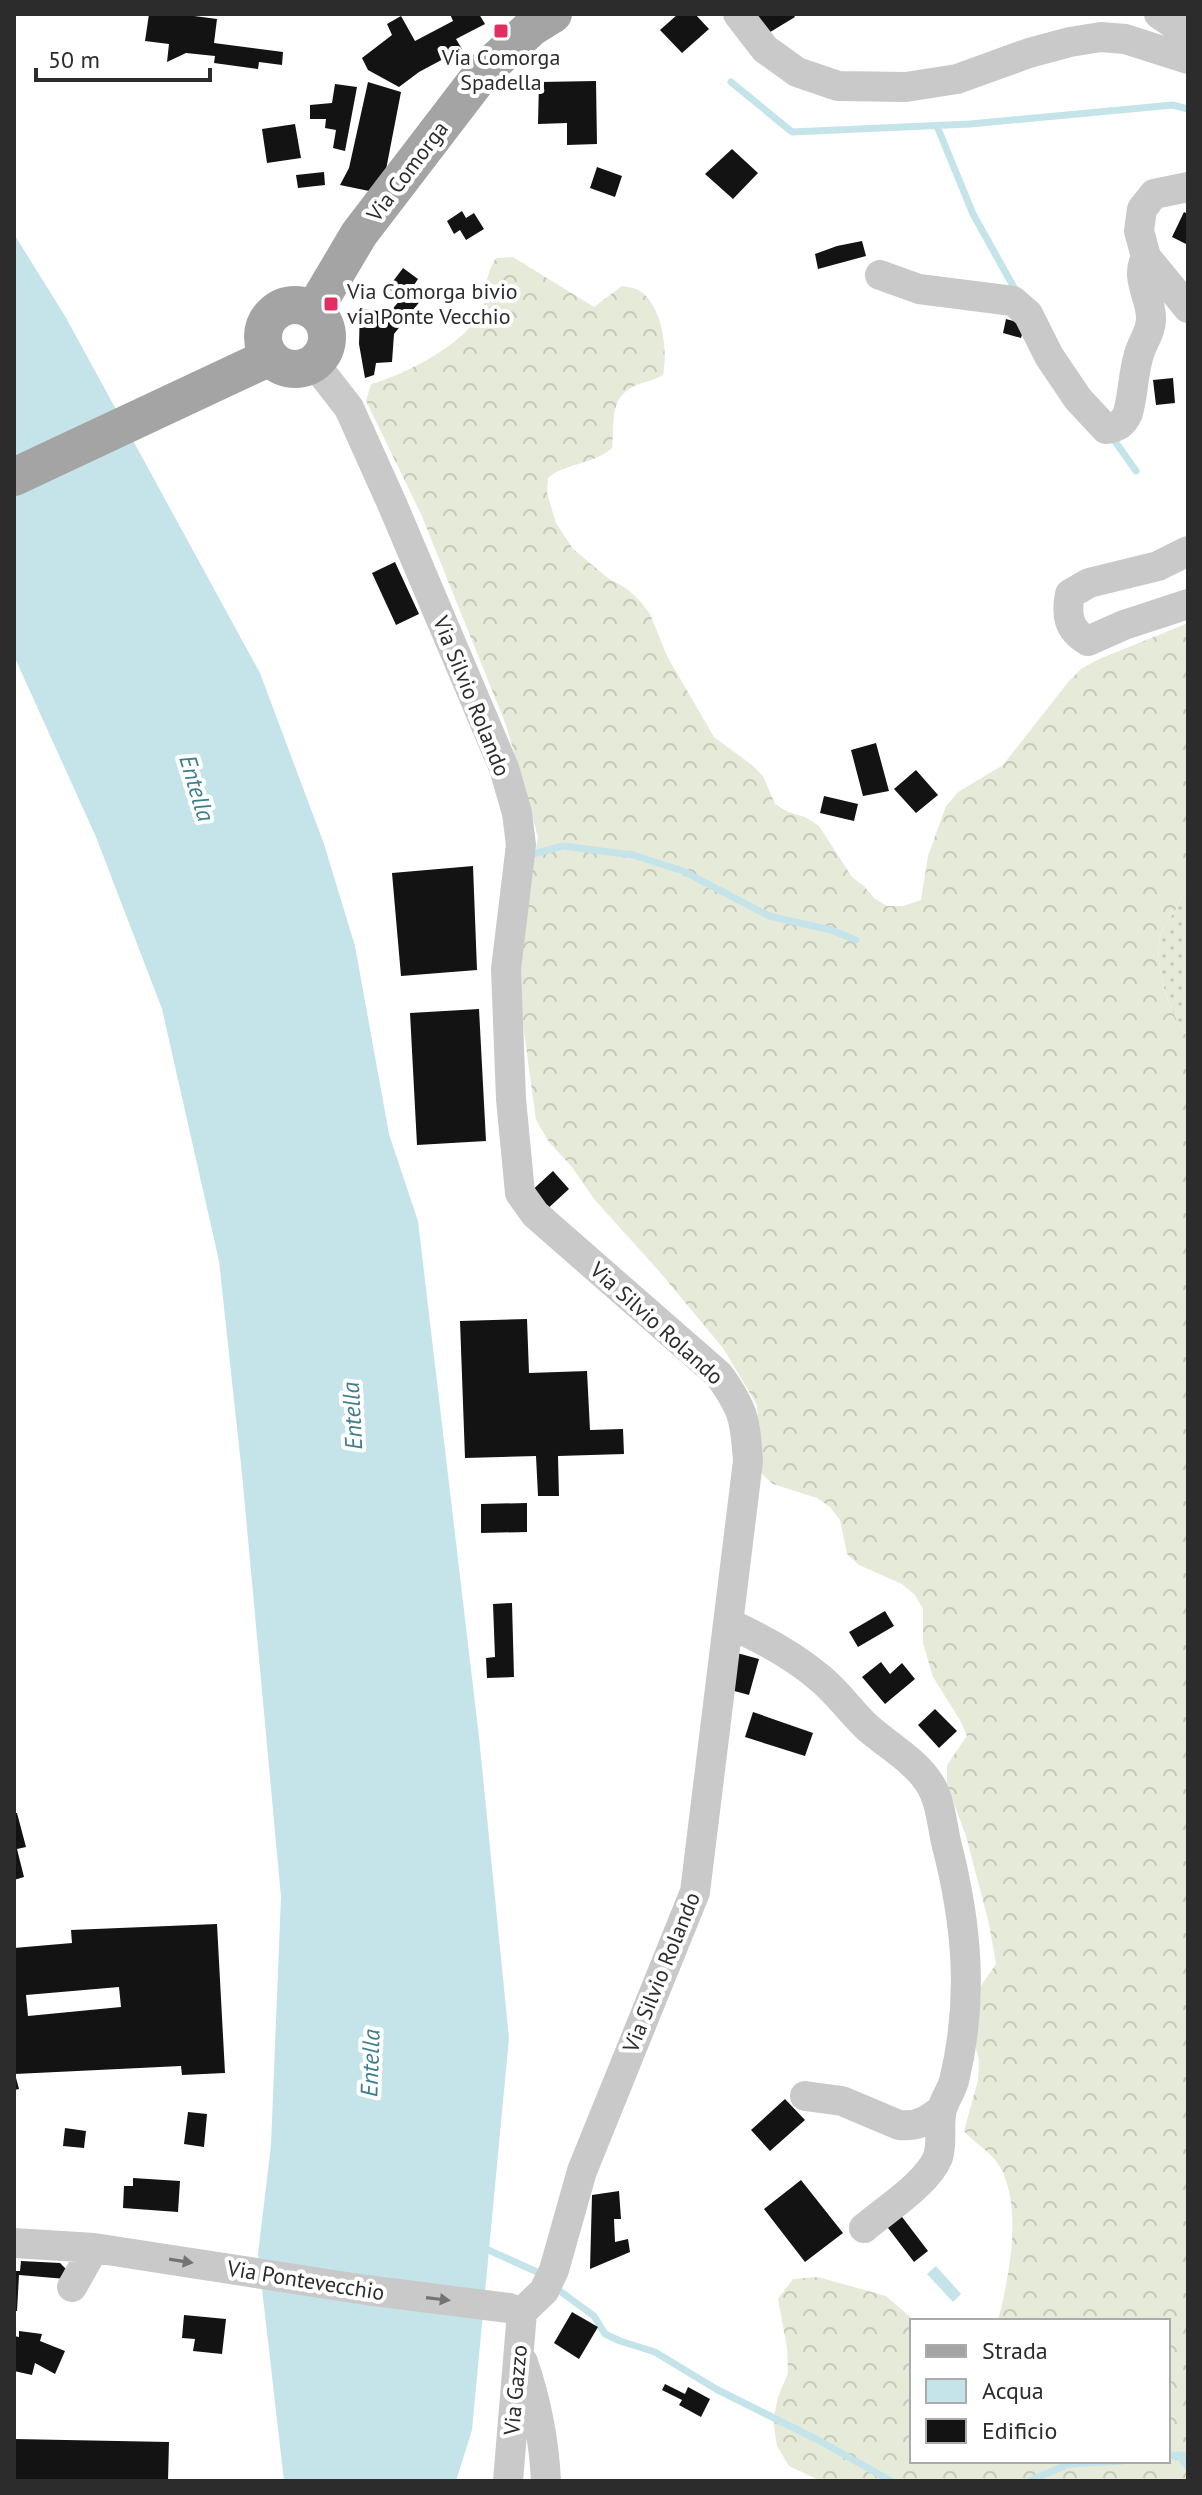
<svg xmlns="http://www.w3.org/2000/svg" width="1202" height="2495" viewBox="0 0 1202 2495" font-family="'PT Sans',sans-serif">
	<style>
		.grass { fill: url(#grass-dots) }
		.forest { fill: url(#forest-crowns) }
		.water { fill: #c5e4ea }
		.lines { fill: none; stroke-linecap: round; stroke-linejoin: round }
		.stream { stroke: #c5e4ea; stroke-width: 7 }
		.building { fill: #131313; fill-rule: evenodd }
		.minor { stroke: #c9c9c9; stroke-width: 30 }
		.major { stroke: #a4a4a4; stroke-width: 38 }
		.oneway { fill: #737373 }
		.poi-dot { fill: #e32e63; stroke: #fff; stroke-width: 3 }
		.labels { text-anchor: middle; dominant-baseline: central; stroke-width: 8; stroke-linejoin: round; paint-order: stroke }
		.poi-label { font-size: 22px; fill: #2c2c2c; stroke: #fff }
		.street-label { font-size: 22px; fill: #2c2c2c; stroke: #fff }
		.water-label { font-size: 24px; font-style: italic; fill: #3c7f8d; stroke: #fff }
	</style>
	<defs>
		<pattern id="grass-dots" width="8" height="8" patternUnits="userSpaceOnUse" patternTransform="scale(2)"><rect width="8" height="8" fill="#e6ead9"/><path d="M2 2h.1M6 6h.1" fill="none" stroke="#c5c9ba" stroke-width="1.8" stroke-linecap="round"/></pattern>
		<pattern id="forest-crowns" width="20" height="18" patternUnits="userSpaceOnUse" patternTransform="scale(2)"><rect width="20" height="18" fill="#e6ead9"/><path d="M2 6a3 3 0 1 1 6 0M12 15a3 3 0 1 1 6 0" fill="none" stroke="#c5c9ba"/></pattern>
	</defs>
	<rect width="100%" height="100%" fill="#fff"/>
	<path class="grass" d="M1188 881V1038C1169 1012 1154 969 1160 937 1162 927 1171 918 1176 909 1180 900 1184 890 1188 881Z"/>
	<path class="forest" d="M513 257 594 307 622 286C628 287 636 288 640 291 663 307 668 351 663 375 653 381 643 382 634 386 608 399 615 425 612 448 593 465 567 462 548 478L547 493 556 523 573 549 609 579 626 588 640 601 650 614 667 656 714 737 752 765 763 776 775 804 788 812 805 817 819 826 852 877 864 886 874 898 887 906H903L921 900 928 856 946 806 958 792 1003 765 1069 681 1081 669 1097 660 1188 623V881C1184 890 1180 900 1176 909 1171 918 1162 927 1160 937 1154 970 1169 1012 1188 1038V2481H821L789 2466 777 2446 773 2421 778 2397 788 2373 787 2348 778 2299 793 2279 818 2277 886 2296 915 2321H912V2461H1168V2321H998C1009 2277 1023 2208 1000 2167 992 2152 975 2144 964 2131L978 2080 979 2061 971 2028 976 1993 996 1964 989 1924 966 1836 947 1784V1765L967 1736 960 1720 933 1677 923 1643V1609L915 1595 902 1584 859 1565 847 1554 840 1520 830 1507 817 1498 773 1484 761 1473 757 1405 723 1348 658 1270 594 1199 572 1167 549 1142 536 1120 515 966 538 837 506 725 421 514 366 401 371 384C403 376 474 340 483 306 489 285 483 279 496 258Z"/>
	<path class="water" d="M14 234 65 316 260 673 324 844 355 946 389 1134 418 1221 479 1737 509 2038 472 2430 456 2481H284L258 2254 271 2145 281 1897 242 1474 219 1261 162 1009 96 837 14 656Z
		M936 2266 961 2294 953 2302 927 2274Z"/>
	<g class="lines">
		<path class="stream" d="M731 82 792 132 970 124 1173 105 1188 109
			M937 126 973 214 1017 293
			M1112 437 1136 471
			M529 855 563 846 633 855 683 871 769 916 831 930 856 940
			M484 2248 535 2271 544 2278
			M553 2286 594 2316 605 2334 620 2341 655 2352 716 2389 818 2440 891 2481
			M1178 2455 1188 2467
			M1168 2456 1188 2455
			M1029 2481 1069 2464 1122 2461"/>
	</g>
	<path class="building" d="M149 14H179L217 19 214 43 283 52 282 65 259 62 258 69 214 63 215 56 186 53 167 62 169 44 145 41Z
		M450 14H479L485 24 456 39 462 49 419 72 399 87 368 70 362 58 392 35 387 24 401 16 415 41 453 21Z
		M678 14H695L709 29 682 53 660 30Z
		M747 14H793L795 17 762 37Z
		M596 81 597 144 567 145V123L538 124 539 82Z
		M368 82 401 92 384 180 374 192 340 185 349 168Z
		M335 84 357 87 345 151 333 148 336 130 325 128 326 119H310V105L332 103Z
		M295 124 301 158 267 163 262 129Z
		M732 149 758 173 733 199 705 174Z
		M597 167 622 176 615 197 590 188Z
		M324 172 325 185 298 188 296 175Z
		M462 211 466 218 474 213 484 229 466 240 460 230 454 234 447 221Z
		M1184 212 1188 214V245L1172 237Z
		M862 241 866 256 818 269 815 254 837 246Z
		M403 268 418 279 410 291 421 300 394 334 392 362 376 363 374 375 365 378 359 344 360 308 389 313 401 299 388 288Z
		M1006 319 1025 324 1021 338 1003 333Z
		M1173 378 1175 403 1156 405 1153 380Z
		M395 562 419 614 396 625 372 573Z
		M876 743 889 791 863 796 851 750Z
		M916 770 938 795 916 813 894 789Z
		M824 796 858 804 854 821 820 813Z
		M473 866 477 970 401 976 392 873Z
		M479 1009 486 1141 417 1145 410 1013Z
		M553 1171 569 1189 544 1212 528 1194Z
		M527 1319 529 1373 587 1371 590 1430 623 1429 624 1454 558 1456 559 1496H538L536 1456 465 1458 460 1321Z
		M527 1503V1532L481 1533V1504Z
		M512 1603 514 1677 487 1678 486 1658 495 1657 493 1604Z
		M885 1611 894 1626 858 1647 849 1632Z
		M737 1653 759 1659 749 1695 727 1689Z
		M881 1662 890 1674 902 1663 915 1679 885 1704 862 1677Z
		M935 1709 957 1731 939 1748 918 1725Z
		M753 1712 813 1733 805 1756 745 1737Z
		M14 1813H17L26 1847 17 1849 24 1877 14 1880Z
		M217 1924 225 2073 182 2075 181 2066 15 2074 19 2089 14 2090V1948L72 1943 71 1930ZM119 1987 121 2007 28 2016 26 1995Z
		M785 2099 805 2120 770 2151 751 2130Z
		M188 2112 207 2114 204 2147 184 2144Z
		M65 2128 86 2131 84 2148 63 2146Z
		M133 2178 180 2181 178 2212 123 2208 124 2186H133Z
		M801 2180 843 2233 805 2262 764 2209Z
		M619 2191 621 2219H614L615 2242 628 2239 630 2252 590 2269 592 2195Z
		M896 2209 928 2251 914 2262 882 2220Z
		M21 2261 60 2263 67 2270 66 2279 19 2275 17 2311H14V2271H20Z
		M572 2312 598 2327 579 2359 554 2343Z
		M184 2315 226 2319 222 2354 193 2351 195 2339 182 2338Z
		M19 2331 42 2334 40 2341 65 2351 55 2374 35 2363 32 2375 14 2371V2336L19 2337Z
		M665 2384 685 2394 688 2387 710 2399 701 2417 679 2405 682 2400 662 2390Z
		M14 2439 169 2442 168 2481H14Z"/>
	<g class="lines">
		<path class="minor" d="M738 14 765 49 797 72 838 86 906 87 957 79 1029 53 1070 42 1101 37 1125 39 1188 59
			M1159 14 1181 29 1188 45
			M1188 187 1154 194 1142 209 1139 231 1146 257 1188 308
			M880 275 919 289 1013 301 1028 314 1049 356 1078 399 1106 429C1118 427 1123 424 1128 413 1133 395 1133 376 1138 358 1141 343 1152 332 1151 317 1150 294 1135 279 1146 257
			M314 363 349 408 393 506 504 768 517 813 521 845 506 969 511 1099 520 1193 535 1214 552 1229 719 1375C744 1410 745 1419 748 1461L695 1892 582 2171 554 2270 544 2291 522 2312
			M1188 551 1158 566 1089 583 1070 594C1066 615 1068 630 1088 641L1124 625 1188 604
			M728 1623C761 1638 793 1655 821 1679 838 1693 851 1712 867 1727 888 1746 915 1760 930 1784 940 1800 942 1823 946 1842 967 1923 974 1999 954 2081 951 2091 945 2099 942 2109 938 2124 943 2141 938 2157 928 2183 885 2210 864 2228
			M805 2096 842 2101 899 2125C917 2127 927 2121 941 2110
			M14 2243 94 2248
			M72 2287 94 2248 366 2290 509 2308 522 2312 508 2481
			M523 2362C536 2400 544 2440 546 2481"/>
		<path class="major" d="M263 337a32 32 0 1 1 64 0a32 32 0 1 1-64 0Z
			M314 310 359 234 483 72 532 27 553 14
			M14 477 270 357"/>
	</g>
	<defs><path id="oneway-solid" d="M-6-.8H1V-3.2L6.5 0L1 3.2V.8H-6Z" transform="scale(2)"/></defs>
	<g class="oneway">
		<use href="#oneway-solid" transform="translate(181 2261) rotate(9)"/>
		<use href="#oneway-solid" transform="translate(438 2299) rotate(7)"/>
	</g>
	<g class="poi-dot">
		<rect x="493" y="23" width="16" height="16" rx="4"/>
		<rect x="323" y="296" width="16" height="16" rx="4"/>
	</g>
	<g class="labels">
		<g class="poi-label">
			<text x="501" y="57">Via Comorga<tspan x="501" dy="25">Spadella</tspan></text>
			<text x="347" y="291" text-anchor="start">Via Comorga bivio<tspan x="347" dy="25">via Ponte Vecchio</tspan></text>
		</g>
		<g class="street-label">
			<text transform="translate(407 171) rotate(-53)">Via Comorga</text>
			<text transform="translate(472 696) rotate(68)">Via Silvio Rolando</text>
			<text transform="translate(657 1323) rotate(42)">Via Silvio Rolando</text>
			<text transform="translate(661 1972) rotate(-68)">Via Silvio Rolando</text>
			<text transform="translate(306 2280) rotate(9)">Via Pontevecchio</text>
			<text transform="translate(515 2390) rotate(-85)">Via Gazzo</text>
		</g>
		<g class="water-label">
			<text transform="translate(197 788) rotate(73)">Entella</text>
			<text transform="translate(352 1416) rotate(-93)">Entella</text>
			<text transform="translate(370 2063) rotate(-88)">Entella</text>
		</g>
	</g>
	<rect width="1202" height="2495" fill="none" stroke="#2c2c2c" stroke-width="32"/>
	<rect x="910" y="2319" width="260" height="144" fill="#ffffff" stroke="#ababab" stroke-width="2"/>
	<rect x="926" y="2345" width="40" height="12" fill="#a4a4a4" stroke="#ababab" stroke-width="2"/>
	<text x="982" y="2359" font-size="24" fill="#2c2c2c">Strada</text>
	<rect x="926" y="2379" width="40" height="24" fill="#c5e4ea" stroke="#ababab" stroke-width="2"/>
	<text x="982" y="2399" font-size="24" fill="#2c2c2c">Acqua</text>
	<rect x="926" y="2419" width="40" height="24" fill="#131313" stroke="#ababab" stroke-width="2"/>
	<text x="982" y="2439" font-size="24" fill="#2c2c2c">Edificio</text>
	<path d="M36 68v12h174v-12" fill="none" stroke="#2c2c2c" stroke-width="4"/>
	<text x="48" y="68" font-size="24" fill="#2c2c2c" stroke="#ffffff" stroke-width="6" paint-order="stroke">50 m</text>
</svg>
